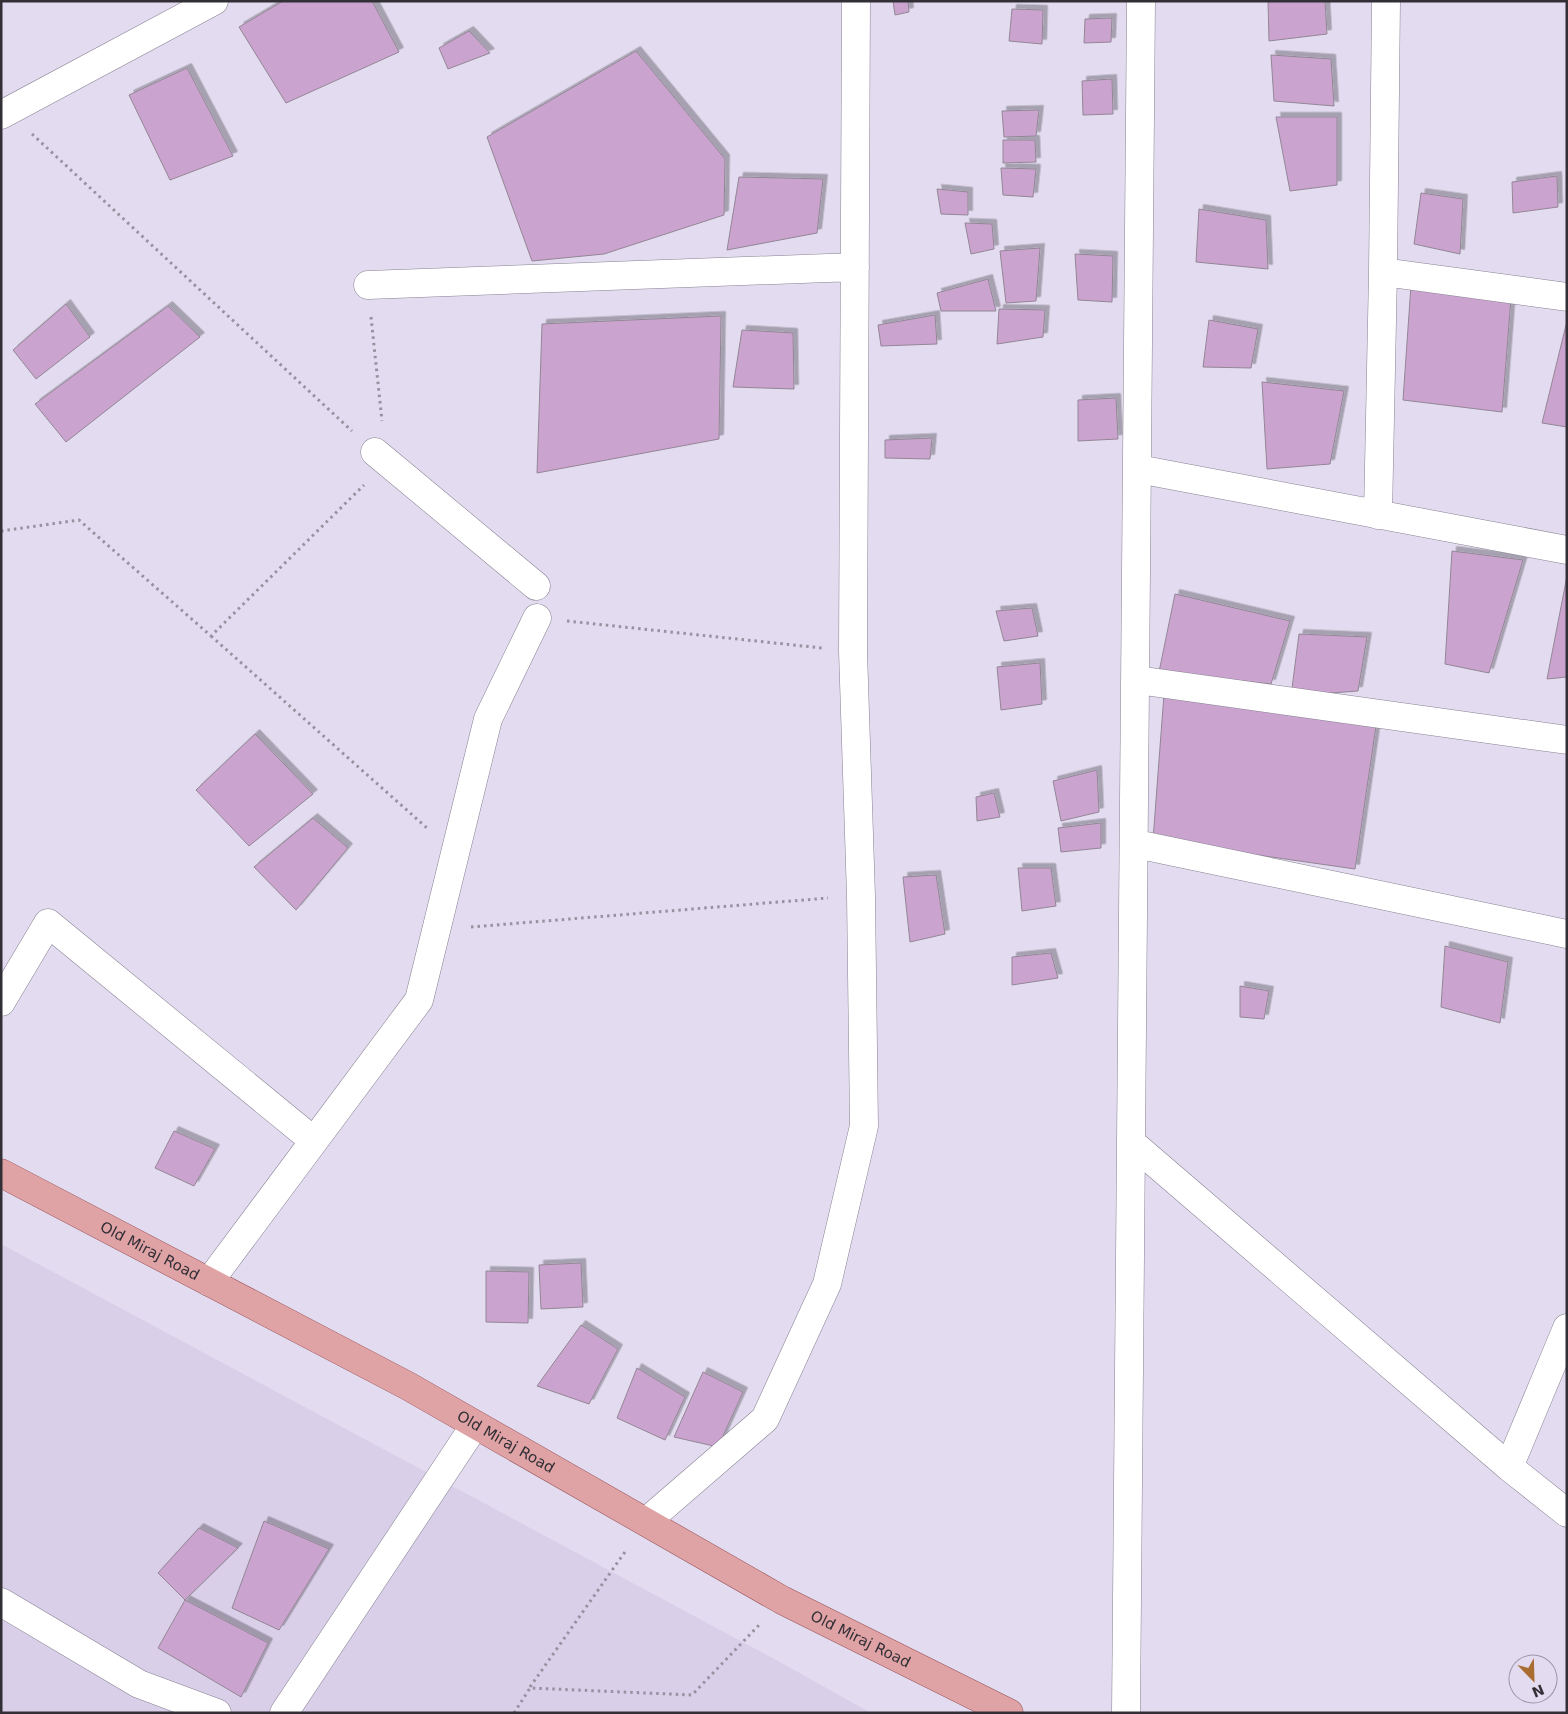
<svg xmlns="http://www.w3.org/2000/svg" width="1568" height="1714" viewBox="0 0 1568 1714" font-family="'DejaVu Sans',sans-serif">
	<style>
		.built { fill: #d9cfe9 }
		.building { fill: #caa4cf; stroke: #938695; filter: url(#shadow) }
		.lines { fill: none; stroke-linecap: round; stroke-linejoin: round }
		.minor-casing { stroke: #878192; stroke-width: 29 }
		.major-casing { stroke: #955258; stroke-width: 29 }
		.path { stroke: #9791a0; stroke-width: 3; stroke-dasharray: 2.5 4; stroke-linecap: butt }
		.minor { stroke: #fff; stroke-width: 28 }
		.major { stroke: #dfa3a5; stroke-width: 28 }
		.labels { text-anchor: middle; dominant-baseline: central; stroke-width: 4; stroke-linejoin: round; paint-order: stroke }
		.street-label { font-size: 15px; fill: #322f37; stroke: #e3dcf0 }
	</style>
	<defs>
		<filter id="shadow"><feDropShadow dx="4.5" dy="-4.5" stdDeviation="0" flood-color="#0004"/></filter>
	</defs>
	<rect width="100%" height="100%" fill="#e3dcf0"/>
	<path class="built" d="M1 1244 780 1662 871 1713H1Z"/>
	<path class="building" d="M283 1H372L399 52 286 103 239 27Z
		M893 1H908L909 12 895 15Z
		M1268 1H1325L1327 34 1269 41Z
		M1012 9 1043 10 1042 44 1009 41Z
		M1112 18 1111 42 1084 43 1085 19Z
		M469 31 490 53 448 69 439 48Z
		M636 51 725 159 724 215 604 254 532 261 487 137Z
		M1271 55 1331 59 1334 106 1274 101Z
		M187 68 233 156 170 180 129 95Z
		M1112 79 1113 114 1083 115 1082 81Z
		M1039 110 1036 136 1004 137 1002 111Z
		M1276 117H1337V185L1290 191Z
		M1003 140H1035L1036 162 1003 163Z
		M1001 168 1036 169 1033 197 1003 195Z
		M1557 176 1558 207 1513 213 1512 182Z
		M739 177 823 179 817 233 727 250Z
		M937 189 968 192V215L941 214Z
		M1421 193 1463 199 1460 254 1414 244Z
		M1199 209 1266 220 1268 269 1196 262Z
		M965 223 992 224 994 249 971 254Z
		M1040 248 1036 301 1006 303 1000 251Z
		M1075 254 1113 256 1112 302 1078 300Z
		M988 279 996 311H941L937 293Z
		M1411 285 1511 298 1502 412 1403 400Z
		M66 304 90 337 36 379 13 350Z
		M168 306 200 337 66 442 35 404Z
		M999 309 1045 310 1043 337 997 344Z
		M935 315 937 344 881 346 878 325Z
		M721 316 719 439 537 473 542 324Z
		M1209 320 1258 329 1251 368 1203 367Z
		M1567 321V427L1542 423Z
		M742 330 793 333 794 389 733 387Z
		M1262 382 1344 391 1330 464 1267 469Z
		M1116 398 1118 439 1078 441V400Z
		M932 438 930 459 885 458V440Z
		M1452 551 1523 560 1489 673 1445 664Z
		M1567 576V677L1547 679Z
		M1175 594 1290 621 1271 684 1159 672Z
		M1032 608 1038 636 1004 641 996 611Z
		M1299 634 1367 637 1358 691 1291 696Z
		M1040 663 1042 704 1001 710 997 667Z
		M1164 694 1376 726 1355 869 1153 840Z
		M255 734 313 794 249 846 196 790Z
		M1097 770 1099 812 1061 821 1053 781Z
		M994 793 1000 817 977 821 976 797Z
		M313 818 348 848 296 910 254 867Z
		M1101 823V848L1061 852 1058 828Z
		M1018 868H1051L1056 906 1022 911Z
		M936 875 945 934 910 942 903 877Z
		M1445 946 1508 962 1500 1023 1441 1007Z
		M1051 953 1058 978 1012 985V957Z
		M1240 986 1269 991 1264 1019 1240 1017Z
		M174 1131 215 1149 194 1186 155 1168Z
		M581 1263 583 1307 541 1309 539 1265Z
		M486 1271 529 1272 528 1323 486 1322Z
		M581 1325 618 1349 589 1404 537 1386Z
		M637 1368 685 1397 665 1440 617 1418Z
		M703 1372 743 1392 718 1447 674 1437Z
		M264 1521 329 1549 279 1630 232 1608Z
		M199 1528 238 1548 185 1600 158 1573Z
		M185 1600 268 1643 241 1697 158 1648Z"/>
	<g class="lines">
		<g class="minor-casing">
			<path id="minor" d="M1 115 214 1
				M1383 272 1386 1
				M368 285 855 267
				M375 452 536 586
				M1138 469 1567 550
				M1378 515 1383 272 1567 297
				M1137 680 1567 740
				M1136 844 1567 934
				M1 1002 48 923 314 1141
				M1133 1144 1509 1467 1567 1513
				M209 1282 419 1000 488 719 537 618
				M1509 1467 1567 1328
				M647 1521 765 1419 827 1284 864 1126 861 896 853 651 856 1
				M1 1602 139 1684 217 1713
				M284 1713 475 1425
				M1126 1713 1141 1"/>
		</g>
		<g class="major-casing">
			<g id="major">
				<path id="s1" d="M1 1173 408 1386 782 1600 1009 1713"/>
			</g>
		</g>
		<path class="path" d="M32 134 352 431
			M371 317 382 421
			M1 531 79 520 211 636 364 485
			M567 621 822 648
			M211 636 427 828
			M471 927 828 898
			M530 1687 627 1549
			M514 1713 530 1688 692 1695 760 1624"/>
		<use href="#minor" class="minor"/>
		<use href="#major" class="major"/>
	</g>
	<g class="labels">
		<g class="street-label">
			<text stroke="none"><textPath href="#s1" startOffset="168">Old Miraj Road</textPath></text>
			<text stroke="none"><textPath href="#s1" startOffset="572">Old Miraj Road</textPath></text>
			<text stroke="none"><textPath href="#s1" startOffset="978">Old Miraj Road</textPath></text>
		</g>
	</g>
	<rect width="1568" height="1714" fill="none" stroke="#322f37" stroke-width="5"/>
	<g transform="translate(1533 1679) rotate(157)"><circle r="24" fill="#e3dcf0" stroke="#9c97a6"/>
	<path d="M0-4L9 19L0 12L-9 19Z" fill="#aa6d31"/>
	<text y="-8" font-size="14" font-weight="bold" text-anchor="middle" fill="#322f37">N</text>
	</g>
</svg>
